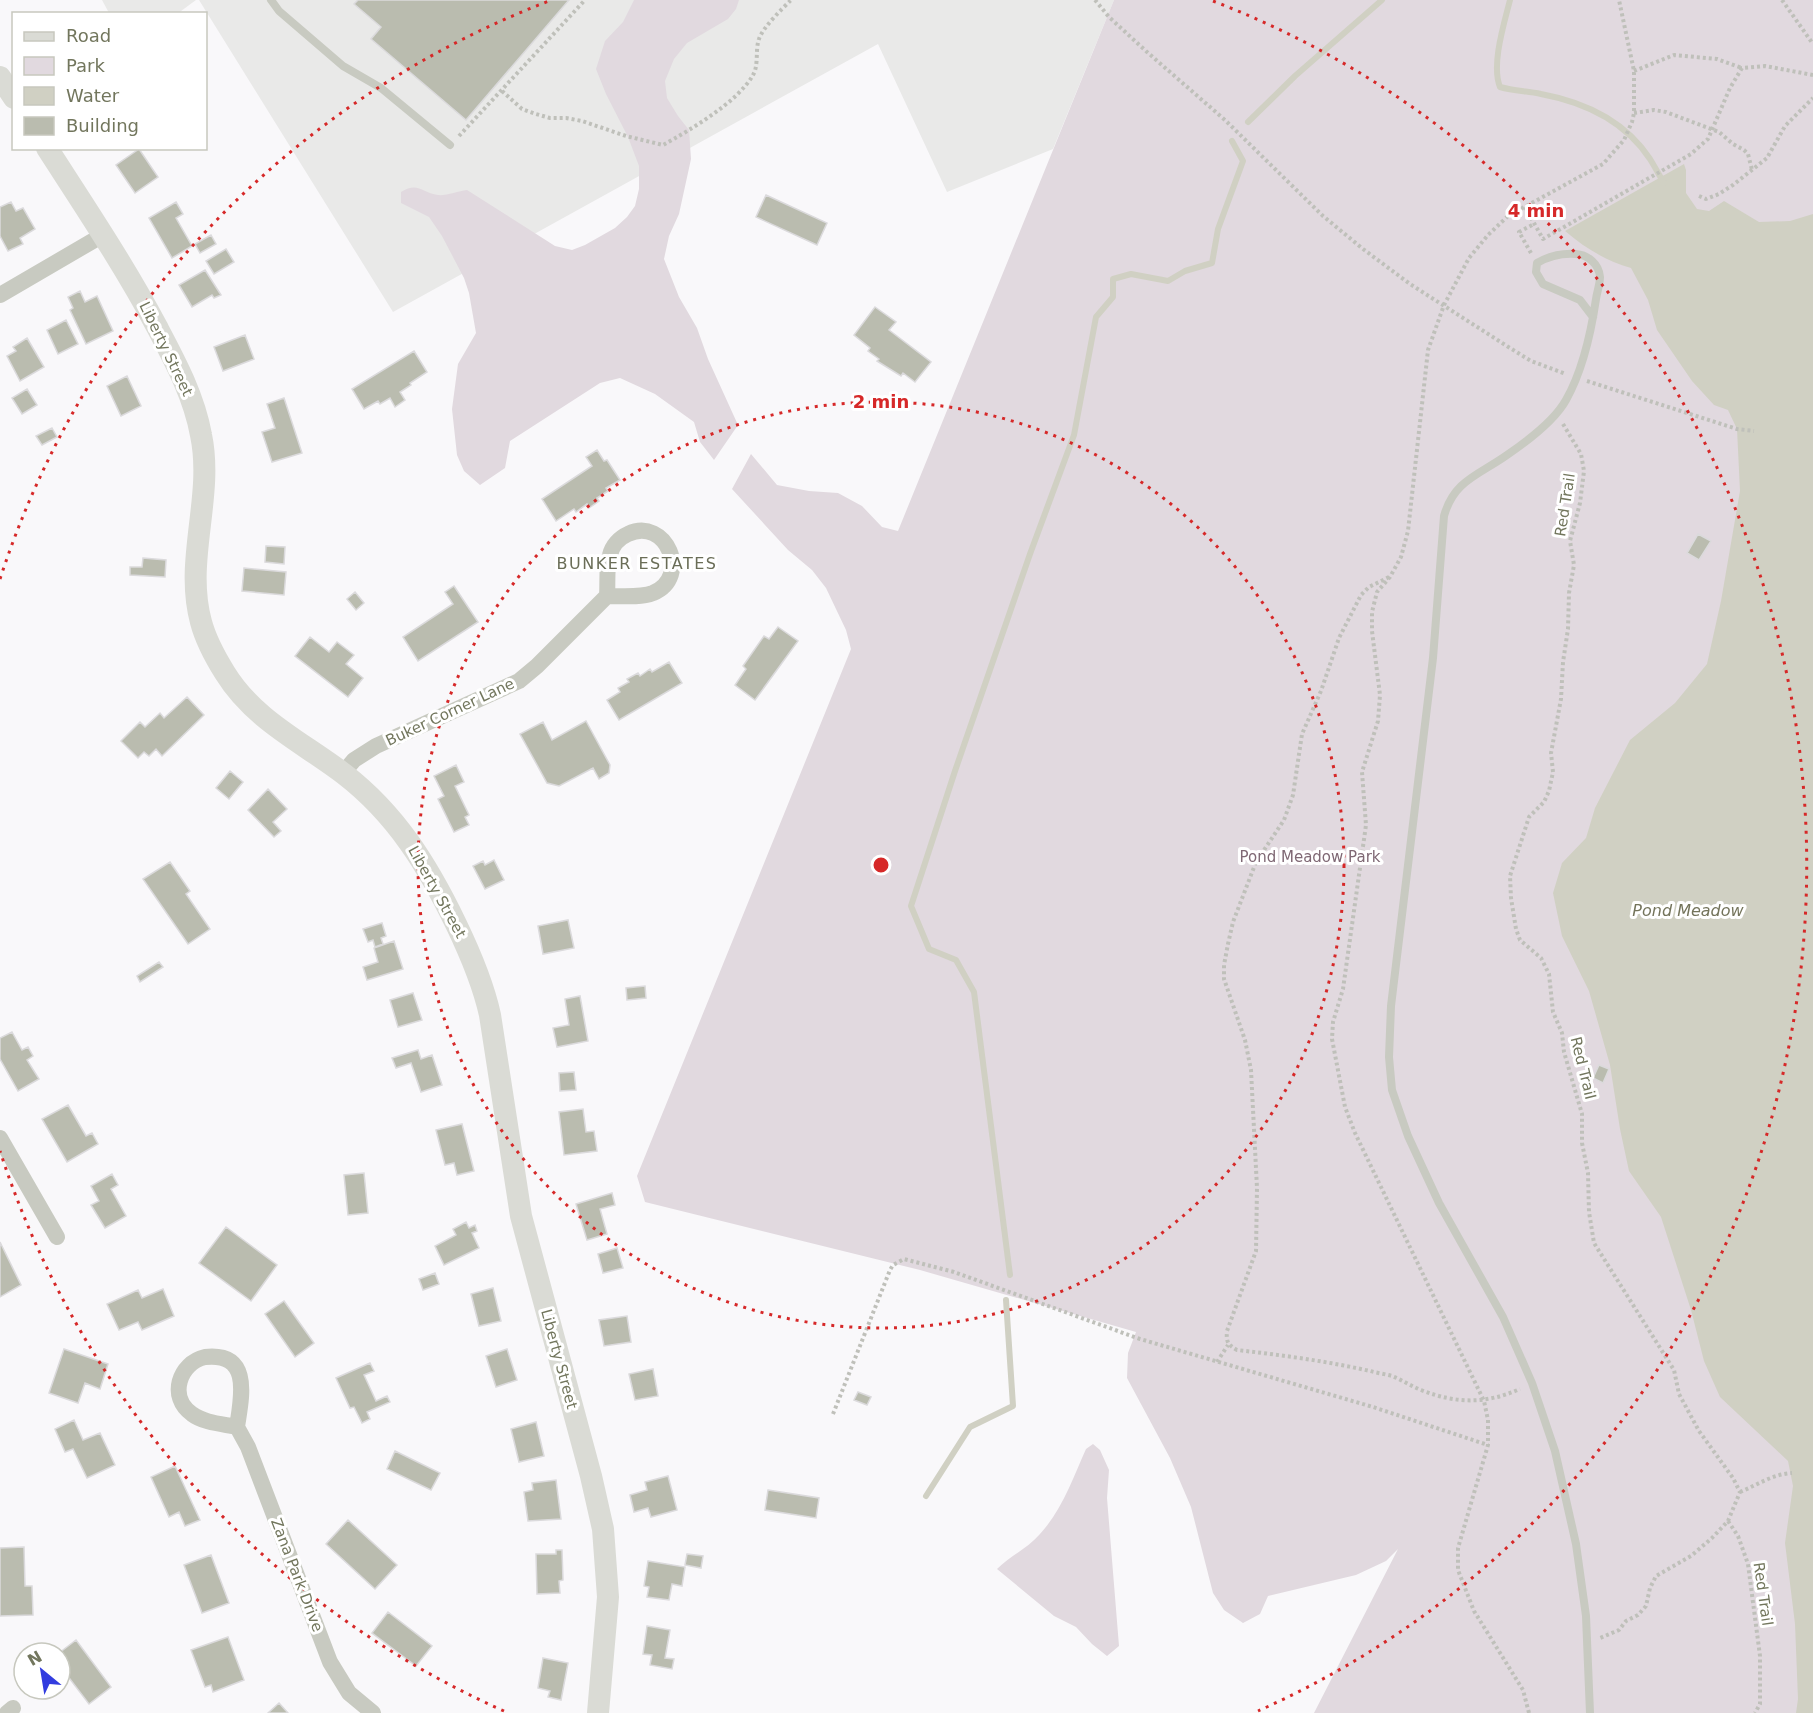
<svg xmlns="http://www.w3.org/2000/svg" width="1813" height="1713" viewBox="0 0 1813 1713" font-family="'DejaVu Sans',sans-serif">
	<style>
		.built { fill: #e9e9e8 }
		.green { fill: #e1d9df }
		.water { fill: #d0d0c3 }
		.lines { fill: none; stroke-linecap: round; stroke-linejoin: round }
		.stream { stroke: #d0d0c3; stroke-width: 6 }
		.building { fill: #babcaf; stroke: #dbdadc; stroke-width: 1.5 }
		.path { stroke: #bfc0ba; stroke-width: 4; stroke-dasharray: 3 3; stroke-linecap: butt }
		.lane { stroke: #c8cac1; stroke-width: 8 }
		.street { stroke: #c8cac1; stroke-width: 16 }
		.secondary { stroke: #dadbd5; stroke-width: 22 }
		.ring { fill: none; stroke: #d62828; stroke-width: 3; stroke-dasharray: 3 6 }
		.labels { text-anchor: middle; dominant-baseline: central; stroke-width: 6; stroke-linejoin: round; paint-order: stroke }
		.street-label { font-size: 15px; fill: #72765d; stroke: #fff }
		.park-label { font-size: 15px; fill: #7f6874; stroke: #fff }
		.neighbourhood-label { font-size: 16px; letter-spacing: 1.5px; fill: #6a6d57; stroke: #fff }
		.water-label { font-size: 16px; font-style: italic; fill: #74745b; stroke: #fff }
		.centre { fill: #d62828; stroke: #fff; stroke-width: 3 }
		.ring-label { font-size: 18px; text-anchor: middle; font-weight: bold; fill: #d62828; stroke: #fff; stroke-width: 6; stroke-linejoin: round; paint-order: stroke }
	</style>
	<rect width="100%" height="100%" fill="#f9f8fa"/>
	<path class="built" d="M102 0H196L177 14 109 13Z
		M199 0H1114L1053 149 947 192 878 44 393 312Z"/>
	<path class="green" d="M634 0H739L736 9 728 19 687 43 674 59 665 81 667 98 678 116 689 130 691 159 679 214 669 236 664 259 679 297 697 328 708 359 738 425 714 460 700 442 694 422 655 394 620 378 600 383 510 441 505 468 480 485 464 471 457 455 452 409 458 364 476 333 469 293 464 278 442 236 429 217 401 203V192C418 181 422 193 438 195 446 196 458 191 467 190L555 246 572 250 585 245 615 228 627 217 635 206 639 189V166L628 137 606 94 596 69 605 41 623 22Z
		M1114 0H1813V1713H1314L1398 1549 1386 1561 1356 1575 1268 1596 1260 1614 1243 1623 1224 1610 1213 1593 1191 1507 1170 1458 1127 1378 1128 1353 1136 1332 920 1270 645 1202 637 1176 851 649 846 630 826 588 812 570 788 550 732 489 751 454 777 485 809 491 838 493 862 506 882 527 898 531Z
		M1093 1444 1100 1450 1109 1470 1107 1498 1119 1646 1107 1656 1092 1644 1076 1627 1054 1616 997 1569C1010 1556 1027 1549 1040 1534 1062 1510 1073 1478 1086 1449Z"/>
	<path class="water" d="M1684 164 1686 170V193L1697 209 1709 211 1724 201 1759 222 1790 221 1813 214V1713H1796L1798 1699 1795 1624 1785 1543 1793 1486 1788 1461 1720 1397 1704 1361 1691 1310 1661 1217 1629 1171 1620 1129 1610 1065 1589 991 1562 936 1553 893 1562 863 1586 838 1595 808 1630 740 1675 703 1707 664 1721 601 1740 491 1737 429 1728 410 1714 405 1692 381 1657 330 1648 300 1631 268C1606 261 1585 248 1565 231Z"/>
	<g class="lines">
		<path class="stream" d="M1510 0C1504 24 1491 65 1500 87 1514 91 1527 91 1541 94 1584 102 1625 121 1650 159 1655 167 1659 175 1664 183
			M1248 122 1295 76 1382 0
			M1010 1275 974 992 956 960 929 949 911 906 955 771 1030 554 1074 435 1096 317 1113 297V279L1131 274 1168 281 1185 271 1212 263 1218 229 1243 161 1232 141
			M926 1496 970 1427 1013 1406 1006 1300"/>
	</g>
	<path class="building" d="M358 0H569L466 120 371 39 381 27 354 4Z
		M139 149 158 177 135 193 116 165Z
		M766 195 827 223 817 245 756 217Z
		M11 202 16 211 23 208 35 229 20 238 23 244 8 251 0 236V207Z
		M176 202 183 214 176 218 192 246 172 258 149 218Z
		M211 235 216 244 200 253 195 244Z
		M226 249 234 262 214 274 206 261Z
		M205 270 221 295 214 298 212 295 192 307 179 285Z
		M80 291 85 302 97 296 113 331 86 344 70 310 73 308 68 297Z
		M875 307 896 322 889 330 931 362 915 382 903 373 901 376 877 361 879 359 868 351 870 348 854 335Z
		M66 320 78 344 58 354 47 330Z
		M245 335 254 359 223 371 214 347Z
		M27 338 44 367 20 381 7 356 16 351 13 347Z
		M414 351 427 372 410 383 411 385 400 392 405 400 395 407 390 398 380 404 378 401 364 409 352 389Z
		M127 376 141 406 121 416 107 386Z
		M27 389 37 405 22 414 12 398Z
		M284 398 302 453 272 462 262 432 275 428 267 404Z
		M52 428 57 437 42 445 36 436Z
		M597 450 604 461 607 460 620 480 606 488 608 491 597 498 599 501 589 508 587 504 576 512 574 509 556 521 542 499 592 466 586 457Z
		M1698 534 1711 541 1699 560 1687 553Z
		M266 546 285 547 284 564 265 562Z
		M143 558 166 560 165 577 130 575V567H142Z
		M244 568 286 572 284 595 242 591Z
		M454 586 478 622 418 661 403 637 453 604 445 592Z
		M355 592 364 603 356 610 347 599Z
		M778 627 798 641 755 700 735 685 746 669 743 666 764 636 769 639Z
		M310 637 329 652 337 642 354 655 346 664 363 678 348 697 295 656Z
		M669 662 682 683 619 720 607 700 620 692 618 688 629 682 627 679 638 673 640 676 650 669 652 672Z
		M187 697 204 715 162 756 156 749 149 756 144 752 138 758 121 741 140 722 145 727 160 713 164 718Z
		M586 721 610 765 609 773 599 779 593 768 559 786 547 783 520 734 543 722 552 740Z
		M456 765 464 782 455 786 469 815 465 817 469 825 454 832 438 799 444 796 434 776Z
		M230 771 243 782 229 799 216 788Z
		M268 789 287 809 273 822 281 831 274 837 248 810Z
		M494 860 504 880 485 889 473 866 483 861 485 865Z
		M170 862 190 891 186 894 210 929 188 944 143 879Z
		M568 920 574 948 543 954 538 926Z
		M382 923 386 936 381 938 383 944 375 947 373 940 368 942 363 929Z
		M394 941 403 969 367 980 363 967 378 962 374 948Z
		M159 962 163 967 140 982 137 976Z
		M645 986 646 998 627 1000 626 988Z
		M413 993 422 1020 398 1027 390 1000Z
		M580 996 588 1041 557 1047 553 1028 569 1025 565 999Z
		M12 1032 22 1050 28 1047 33 1056 27 1060 39 1079 18 1091 0 1059V1038Z
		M418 1050 421 1059 432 1055 442 1085 421 1092 411 1063 396 1068 392 1058Z
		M1599 1065 1609 1069 1603 1083 1593 1078Z
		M574 1072 576 1090 560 1091 559 1073Z
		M68 1105 86 1136 92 1133 98 1144 67 1162 42 1119Z
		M583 1109 586 1132 594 1131 597 1151 564 1155 559 1112Z
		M462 1124 474 1171 457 1175 454 1163 445 1165 436 1130Z
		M364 1173 368 1213 348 1215 344 1175Z
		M112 1174 118 1185 111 1189 126 1216 105 1228 91 1205 99 1201 91 1186Z
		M612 1193 615 1205 600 1209 607 1234 587 1240 576 1204Z
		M466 1222 469 1228 475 1225 477 1231 472 1233 479 1248 444 1265 435 1246 456 1235 453 1229Z
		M226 1227 277 1265 251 1301 199 1263Z
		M0 1242 21 1285 0 1297Z
		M617 1248 623 1268 603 1273 598 1254Z
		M435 1273 439 1284 423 1290 419 1279Z
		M493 1288 501 1321 479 1326 471 1294Z
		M163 1289 174 1316 142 1330 138 1322 119 1330 107 1304 138 1290 142 1298Z
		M284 1301 314 1343 295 1357 265 1314Z
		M627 1316 631 1342 604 1346 599 1320Z
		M64 1349 108 1364 100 1389 85 1383 78 1403 49 1393Z
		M507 1349 517 1380 496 1387 486 1356Z
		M370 1363 374 1371 364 1375 376 1401 387 1396 390 1402 367 1412 370 1419 362 1423 354 1407 350 1408 336 1378Z
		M653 1369 658 1396 635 1400 629 1374Z
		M858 1392 871 1397 867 1405 854 1400Z
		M74 1420 83 1440 100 1433 115 1465 87 1478 73 1449 65 1452 55 1429Z
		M536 1422 544 1456 519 1462 511 1429Z
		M395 1451 440 1473 431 1490 387 1469Z
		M175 1466 200 1520 185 1526 179 1512 169 1517 151 1477Z
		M668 1476 677 1510 651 1517 648 1508 634 1512 630 1495 647 1490 645 1482Z
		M556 1480 561 1519 528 1521 524 1492 533 1490 532 1483Z
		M768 1490 819 1498 816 1518 765 1510Z
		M348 1520 397 1565 375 1589 326 1544Z
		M24 1547 25 1586H32L33 1615 0 1616V1548Z
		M556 1550H562L563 1580 559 1581 560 1593 537 1594 536 1554H556Z
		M687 1554 703 1556 701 1568 685 1565Z
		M211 1555 229 1603 202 1613 184 1565Z
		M648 1561 685 1567 682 1586 672 1584 669 1600 647 1597 649 1587 644 1586Z
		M388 1612 432 1646 416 1666 372 1633Z
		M647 1626 670 1630 665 1658 674 1659 672 1669 650 1665 652 1655 643 1654Z
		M228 1637 244 1680 213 1692 211 1685 205 1687 191 1650Z
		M76 1640 111 1687 89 1704 60 1666 59 1653Z
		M543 1658 568 1663 561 1700 548 1697 550 1691 538 1688Z
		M279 1703 288 1713H268Z"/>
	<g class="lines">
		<path class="path" d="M1095 0 1109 17 1147 52 1225 120 1323 216 1363 249 1410 284 1510 348 1531 361 1566 374
			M1782 0 1813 44
			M1634 71 1674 55 1717 59 1742 68
			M502 91 522 109 536 114 550 118H566L582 121 626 136 663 145C690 130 738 102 753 75 759 65 755 50 759 39 763 27 782 9 791 0
			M1634 113 1654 110 1666 112 1719 132 1733 144 1744 150 1748 154 1752 170
			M459 136 585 0
			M1699 196 1706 199 1719 194 1733 185 1767 158 1785 126 1813 98
			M1525 207 1543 239 1691 154 1708 139 1730 88 1742 68 1765 66 1813 75
			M1531 253 1519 232 1534 224
			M1587 381 1737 429 1754 431
			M1563 424 1581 454 1584 471 1580 503 1570 541 1574 565 1569 593 1568 629 1563 662 1561 699 1551 753 1553 772 1549 791 1544 802 1529 817 1510 876 1511 898 1516 929 1520 940 1541 958 1549 974 1553 1012 1562 1033 1564 1052 1582 1114V1143L1588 1173 1589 1212 1594 1243 1674 1370 1679 1394 1699 1431 1733 1478 1740 1492 1728 1521 1712 1538 1691 1556 1656 1576 1650 1588 1646 1606 1638 1615 1626 1621 1619 1630 1600 1638
			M1389 577 1369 587 1361 595 1339 638 1321 691 1302 734 1293 795 1284 820 1256 862 1233 922 1228 944 1224 965V979L1245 1040 1251 1070 1257 1188 1256 1251 1227 1331C1226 1342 1228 1345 1237 1350 1281 1355 1326 1361 1370 1371 1377 1373 1385 1374 1392 1376 1402 1380 1411 1386 1421 1390 1457 1404 1486 1404 1520 1389
			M1217 1362 1228 1345
			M833 1414 890 1270 893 1265 904 1259 954 1272 1140 1339 1373 1407 1488 1445
			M1740 1492C1757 1485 1773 1474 1792 1473
			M1728 1521 1738 1536 1748 1564 1760 1656V1704L1755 1713
			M1529 1713 1523 1690 1474 1611 1458 1570V1548L1488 1445V1420L1484 1401 1355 1133 1345 1107 1332 1039 1333 1022 1343 989 1366 825 1362 772 1378 721 1380 695 1372 631V612L1377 592 1390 577 1401 557 1408 531 1428 350 1444 305 1469 258 1488 235 1508 216 1603 164 1624 140 1632 122 1634 113V71L1619 0"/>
		<path class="lane" d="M271 0 279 11 343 66 381 88 450 145
			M1590 1713 1586 1616 1576 1544 1555 1451 1532 1383 1503 1317 1439 1203 1408 1136 1392 1090 1389 1057 1391 1006 1433 658 1444 516C1454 480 1479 475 1507 455 1526 442 1555 420 1566 400 1583 370 1591 333 1596 299 1597 292 1600 284 1600 277 1599 264 1588 255 1576 254 1562 253 1549 256 1537 263L1536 272 1543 284 1580 300 1593 317"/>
		<path class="street" d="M0 295 103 235
			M343 773 354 760 376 746 519 681 537 666 607 596C621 596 640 598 653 593 692 577 666 516 628 534 619 538 612 546 610 555 606 567 608 583 607 596
			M0 1138 57 1237
			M205 1357C253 1352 241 1399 237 1427 223 1424 204 1423 192 1414 168 1397 179 1363 205 1357Z
			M237 1427 248 1447 330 1662 349 1693 373 1713
			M7 1713 13 1708"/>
		<path class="secondary" d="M0 77 14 98
			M47 148C85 207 124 265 157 327 175 361 194 396 201 435 214 497 184 560 201 622 206 641 215 657 225 673 254 720 302 742 344 774 396 814 428 866 456 924 470 953 483 983 490 1015L521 1216 591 1476 603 1529 608 1597 598 1713"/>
	</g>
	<g class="ring">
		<circle cx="881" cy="865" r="463"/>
		<path d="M504 1711A926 926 0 0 1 0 1151M0 579A926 926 0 0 1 549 1M1213 1A926 926 0 0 1 1258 1711"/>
	</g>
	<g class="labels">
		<g class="street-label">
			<text transform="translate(166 349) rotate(64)">Liberty Street</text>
			<text transform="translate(1565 505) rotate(-81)">Red Trail</text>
			<text transform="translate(450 712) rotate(-25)">Buker Corner Lane</text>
			<text transform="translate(437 892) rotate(61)">Liberty Street</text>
			<text transform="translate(1583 1068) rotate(76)">Red Trail</text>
			<text transform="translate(559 1359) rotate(75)">Liberty Street</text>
			<text transform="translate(297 1575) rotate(69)">Zana Park Drive</text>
			<text transform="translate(1763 1594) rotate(82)">Red Trail</text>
		</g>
		<g class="park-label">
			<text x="1310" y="857">Pond Meadow Park</text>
		</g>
		<g class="neighbourhood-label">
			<text x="637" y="563">BUNKER ESTATES</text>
		</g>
		<g class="water-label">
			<text x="1688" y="910">Pond Meadow</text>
		</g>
	</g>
	<circle cx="881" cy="865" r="9" class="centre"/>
	<g class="ring-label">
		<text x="1536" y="217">4 min</text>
		<text x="881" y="408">2 min</text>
	</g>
	<rect x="12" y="12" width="195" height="138" fill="#ffffff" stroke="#c7c8be" stroke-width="1.5"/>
	<rect x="24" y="32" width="30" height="9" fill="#dadbd5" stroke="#c7c8be" stroke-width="1.5"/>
	<text x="66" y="42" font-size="18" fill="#72765d">Road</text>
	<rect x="24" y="57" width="30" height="18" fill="#e1d9df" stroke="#c7c8be" stroke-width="1.5"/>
	<text x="66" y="72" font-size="18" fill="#72765d">Park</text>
	<rect x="24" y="87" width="30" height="18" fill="#d0d0c3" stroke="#c7c8be" stroke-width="1.5"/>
	<text x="66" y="102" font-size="18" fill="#72765d">Water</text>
	<rect x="24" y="117" width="30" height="18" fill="#babcaf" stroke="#c7c8be" stroke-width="1.5"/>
	<text x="66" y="132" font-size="18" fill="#72765d">Building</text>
	<g transform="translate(42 1671) rotate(330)"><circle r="28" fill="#ffffff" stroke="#c7c8be" stroke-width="1.5"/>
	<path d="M0-4.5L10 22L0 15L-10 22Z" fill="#323cdf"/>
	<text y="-9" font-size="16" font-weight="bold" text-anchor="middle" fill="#72765d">N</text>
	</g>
</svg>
